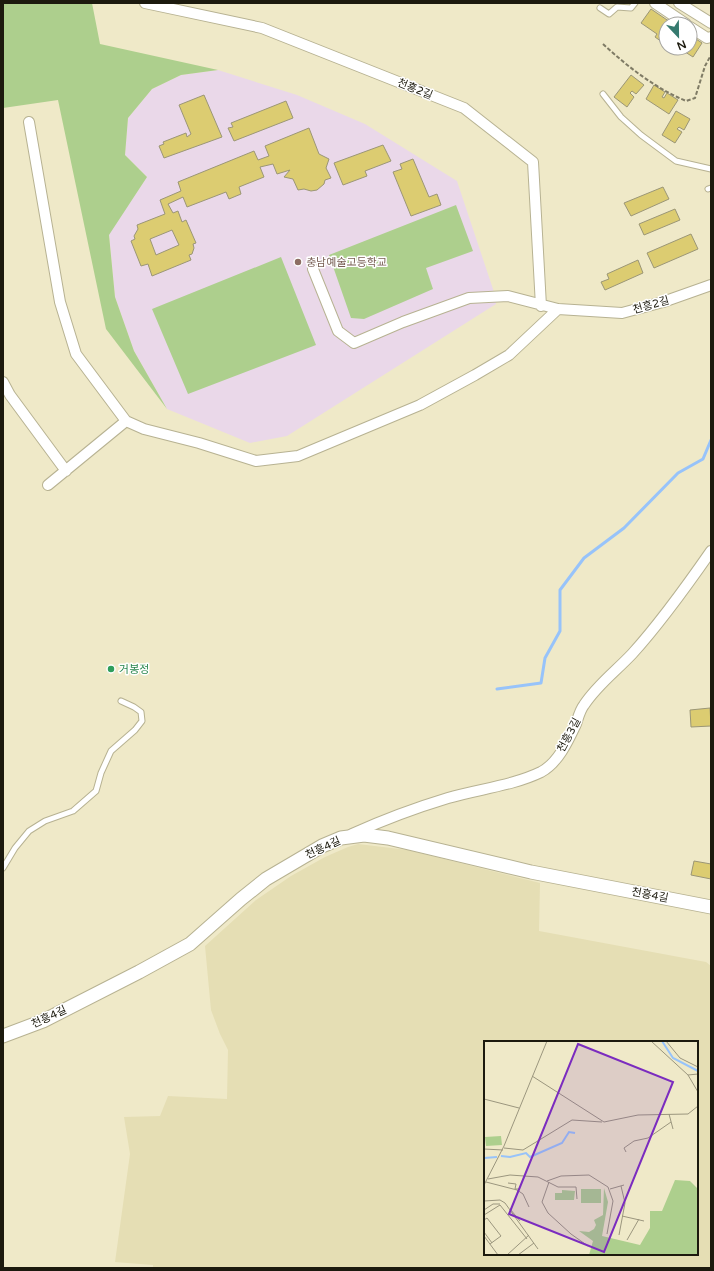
<svg xmlns="http://www.w3.org/2000/svg" width="714" height="1271" viewBox="0 0 714 1271" font-family="'Varela Round','Noto Sans KR',sans-serif">
	<style>
		.built { fill: #e5deb4; fill-rule: evenodd }
		.education { fill: #ead8e9 }
		.green { fill: #adcf8d }
		.lines { fill: none; stroke-linecap: round; stroke-linejoin: round }
		.stream { stroke: #97c3fa; stroke-width: 3 }
		.building { fill: #dccc71; stroke: #9b9676; fill-rule: evenodd }
		.service-casing { stroke: #b7b292; stroke-width: 7 }
		.minor-casing { stroke: #b7b292; stroke-width: 12 }
		.tertiary-casing { stroke: #b7b292; stroke-width: 15 }
		.path { stroke: #7f7b65; stroke-width: 2; stroke-dasharray: 4 2; stroke-linecap: butt }
		.service { stroke: #fff; stroke-width: 5 }
		.minor { stroke: #fff; stroke-width: 10 }
		.tertiary { stroke: #fff; stroke-width: 13 }
		.education-dot { fill: #8d6e63; stroke: #fff; stroke-width: 1.5 }
		.leisure-dot { fill: #2e9e5b; stroke: #fff; stroke-width: 1.5 }
		.labels { text-anchor: middle; dominant-baseline: central; stroke-width: 3; stroke-linejoin: round; paint-order: stroke }
		.street-label { font-size: 11px; fill: #1c1a0e; stroke: #fff }
		.education-label { font-size: 11px; fill: #785e54; stroke: #fff; text-anchor: start }
		.leisure-label { font-size: 11px; fill: #27864d; stroke: #fff; text-anchor: start }
		.inset-river { fill: none; stroke: #97c3fa; stroke-width: 2 }
		.inset-road { fill: none; stroke: #9b967e; stroke-width: 1 }
		.view { fill: #7b2cbf; fill-opacity: 0.15; stroke: #7b2cbf; stroke-width: 2 }
		.inset-edge { fill: none; stroke: #1c1a0e; stroke-width: 2 }
	</style>
	<rect width="100%" height="100%" fill="#efe9c8"/>
	<path class="built" d="M358 844 408 850 540 883 539 931 706 962 711 966V1268H153V1265L115 1262 130 1154 124 1117 160 1116 168 1096 227 1099 228 1050 220 1034 211 1010 205 946 256 900 291 876 325 857 348 847ZM485 1042H697V1254H485Z"/>
	<path class="education" d="M218 70 297 95 365 124 457 181 493 289 496 304 287 436 250 443 167 409 134 351 115 297 109 234 147 177 125 155 128 118 152 89 181 75Z"/>
	<path class="green" d="M3 3H92L100 44 218 70 181 75 152 89 128 118 125 155 147 177 109 235 115 297 134 351 167 409 106 329 58 100 3 108Z
		M456 205 473 251 426 268 433 289 364 319 351 318 329 255Z
		M281 257 316 345 188 394 152 309Z"/>
	<g class="lines">
		<path class="stream" d="M497 689 541 683 545 658 560 631V590L584 558 624 528 678 473 703 459 711 440"/>
	</g>
	<path class="building" d="M651 9 673 24H666V39H664L662 42 655 37 657 34 641 23Z
		M690 35 702 43 693 57 679 48H690Z
		M631 75 644 85 636 94 632 91 630 93 634 97 627 107 614 97Z
		M654 85 665 92 662 97 664 98 667 93 678 100 669 114 646 99Z
		M204 95 222 137 164 158 159 146 164 144 163 142 186 133 187 137 191 134 179 105Z
		M286 101 293 118 234 141 228 128 233 127 231 123Z
		M676 111 690 119 684 130 679 127 677 129 682 132 675 143 662 135Z
		M309 128 319 154 329 159 326 168 331 178 325 180 324 184 317 190 311 191 304 189 298 190 293 179 284 177 290 170 277 174 273 164 260 167 264 177 239 187 241 194 229 199 226 192 187 207 183 197 168 204 173 213 178 211 182 222 186 220 196 243 193 244 194 248 192 254 189 255 191 260 152 276 148 264 141 266 131 241 135 239 134 236 138 229 137 225 165 214 160 200 181 191 178 182 254 151 258 160 269 156 265 146ZM172 230 179 245 156 255 150 239Z
		M383 145 391 161 365 171 367 176 343 185 334 163Z
		M413 159 429 197 437 194 441 205 411 216 393 172 402 169 400 164Z
		M663 187 669 199 631 216 624 203Z
		M675 209 680 220 644 235 639 224Z
		M691 234 698 249 654 268 647 253Z
		M638 260 643 273 605 290 601 282 609 279 607 274Z
		M710 708 711 726 691 727 690 710Z
		M694 861 711 864V879L691 875Z"/>
	<g class="lines">
		<g class="service-casing">
			<path id="service" d="M600 8 609 14 617 7 631 8 635 3
				M603 94 621 117 641 135 676 161 711 169
				M708 189 711 188
				M3 868 15 848 29 831 45 821 73 811 96 791 101 773 111 751 135 730 142 721 141 712 134 707 121 701"/>
		</g>
		<g class="minor-casing">
			<path id="minor" d="M145 3 262 28 464 108 533 162 541 306
				M655 3 686 24
				M679 3 711 23
				M690 27 707 38 711 37
				M29 122 60 302 76 354 126 421 144 429 199 443 256 461 298 456 420 405 475 375 509 355 558 309
				M313 269 338 331 354 343 403 322 469 298 508 296 558 309 622 313 663 302 711 285
				M3 382 10 395 66 471
				M48 485 126 421
				M352 834C383 820 415 808 448 798 478 789 512 786 541 772 558 763 568 741 576 724 578 718 580 710 584 705 597 685 616 671 632 654 661 622 686 587 711 551"/>
		</g>
		<g class="tertiary-casing">
			<path id="tertiary" d="M3 1036 43 1021 139 972 190 944 241 899 266 879 322 846 341 838 364 835 388 838 531 872 711 907"/>
		</g>
		<path class="path" d="M603 44C628 67 655 88 686 101L695 98 705 66 711 55"/>
		<use href="#service" class="service"/>
		<use href="#minor" class="minor"/>
		<use href="#tertiary" class="tertiary"/>
	</g>
	<circle class="education-dot" cx="298" cy="262" r="4"/>
	<circle class="leisure-dot" cx="111" cy="669" r="4"/>
	<g class="labels">
		<g class="street-label">
			<text transform="translate(415 89) rotate(22)">천흥2길</text>
			<text transform="translate(651 305) rotate(-16)">천흥2길</text>
			<text transform="translate(569 735) rotate(-62)">천흥3길</text>
			<text transform="translate(323 848) rotate(-25)">천흥4길</text>
			<text transform="translate(650 895) rotate(11)">천흥4길</text>
			<text transform="translate(49 1017) rotate(-25)">천흥4길</text>
		</g>
		<g class="education-label">
			<text x="306" y="262">충남예술고등학교</text>
		</g>
		<g class="leisure-label">
			<text x="119" y="669">거봉정</text>
		</g>
	</g>
	<g transform="translate(484 1041)">
		<rect width="214" height="214" fill="#efe9c8"/>
		<path d="M17 95 18 104 2 105 1 96ZM191 139 206 140 214 148V214H105L109 200 95 190 105 191 110 188 112 184 110 179 119 174 120 147 124 161 118 195 156 204 166 187V170H178ZM97 148H117V162H97ZM78 149 91 150 90 159H71V152H78Z" fill="#adcf8d"/>
		<path class="inset-river" d="M178 0 189 17 214 30M17 115 26 116 42 112 46 116 78 102 85 91 91 92M0 117 13 116"/>
		<path class="inset-road" d="M167 0 204 34M182 0 196 17 214 26M214 33 204 34 214 51M48 35 120 81 154 74 204 73 214 65M0 58 35 67M185 73 189 88M20 107 39 109 88 79 118 81M0 108 19 109M142 111 140 107 150 100 164 97 187 81M4 138 26 134 54 136 74 146H92L93 158M63 140 77 135 105 134 124 146 129 160 123 193M2 141 33 149 39 153 45 166M65 141 58 161 64 172 87 193 104 205M24 142 32 143 31 148H36M0 144 20 105 63 0M126 148 140 144M0 160 16 159 21 162 54 208M26 168 36 180M0 169 9 163H16M0 174 16 164 43 198M138 175 160 180M0 179 3 177 17 195 6 203M0 191 8 202M135 194 141 162 137 145M0 195 14 214M143 199 155 178M23 214 45 194M34 214 50 202"/>
		<path class="view" d="M94 3 189 41 120 211 25 173Z"/>
		<rect width="214" height="214" class="inset-edge"/>
	</g>
	<rect width="714" height="1271" fill="none" stroke="#1c1a0e" stroke-width="8"/>
	<g transform="translate(678 36) rotate(158)"><circle r="19" fill="#ffffff" stroke="#a4a39f"/>
	<path d="M0-3L7 15L0 10L-7 15Z" fill="#357a6f"/>
	<text y="-6" font-size="11" font-weight="bold" text-anchor="middle" fill="#1c1a0e">N</text>
	</g>
</svg>
